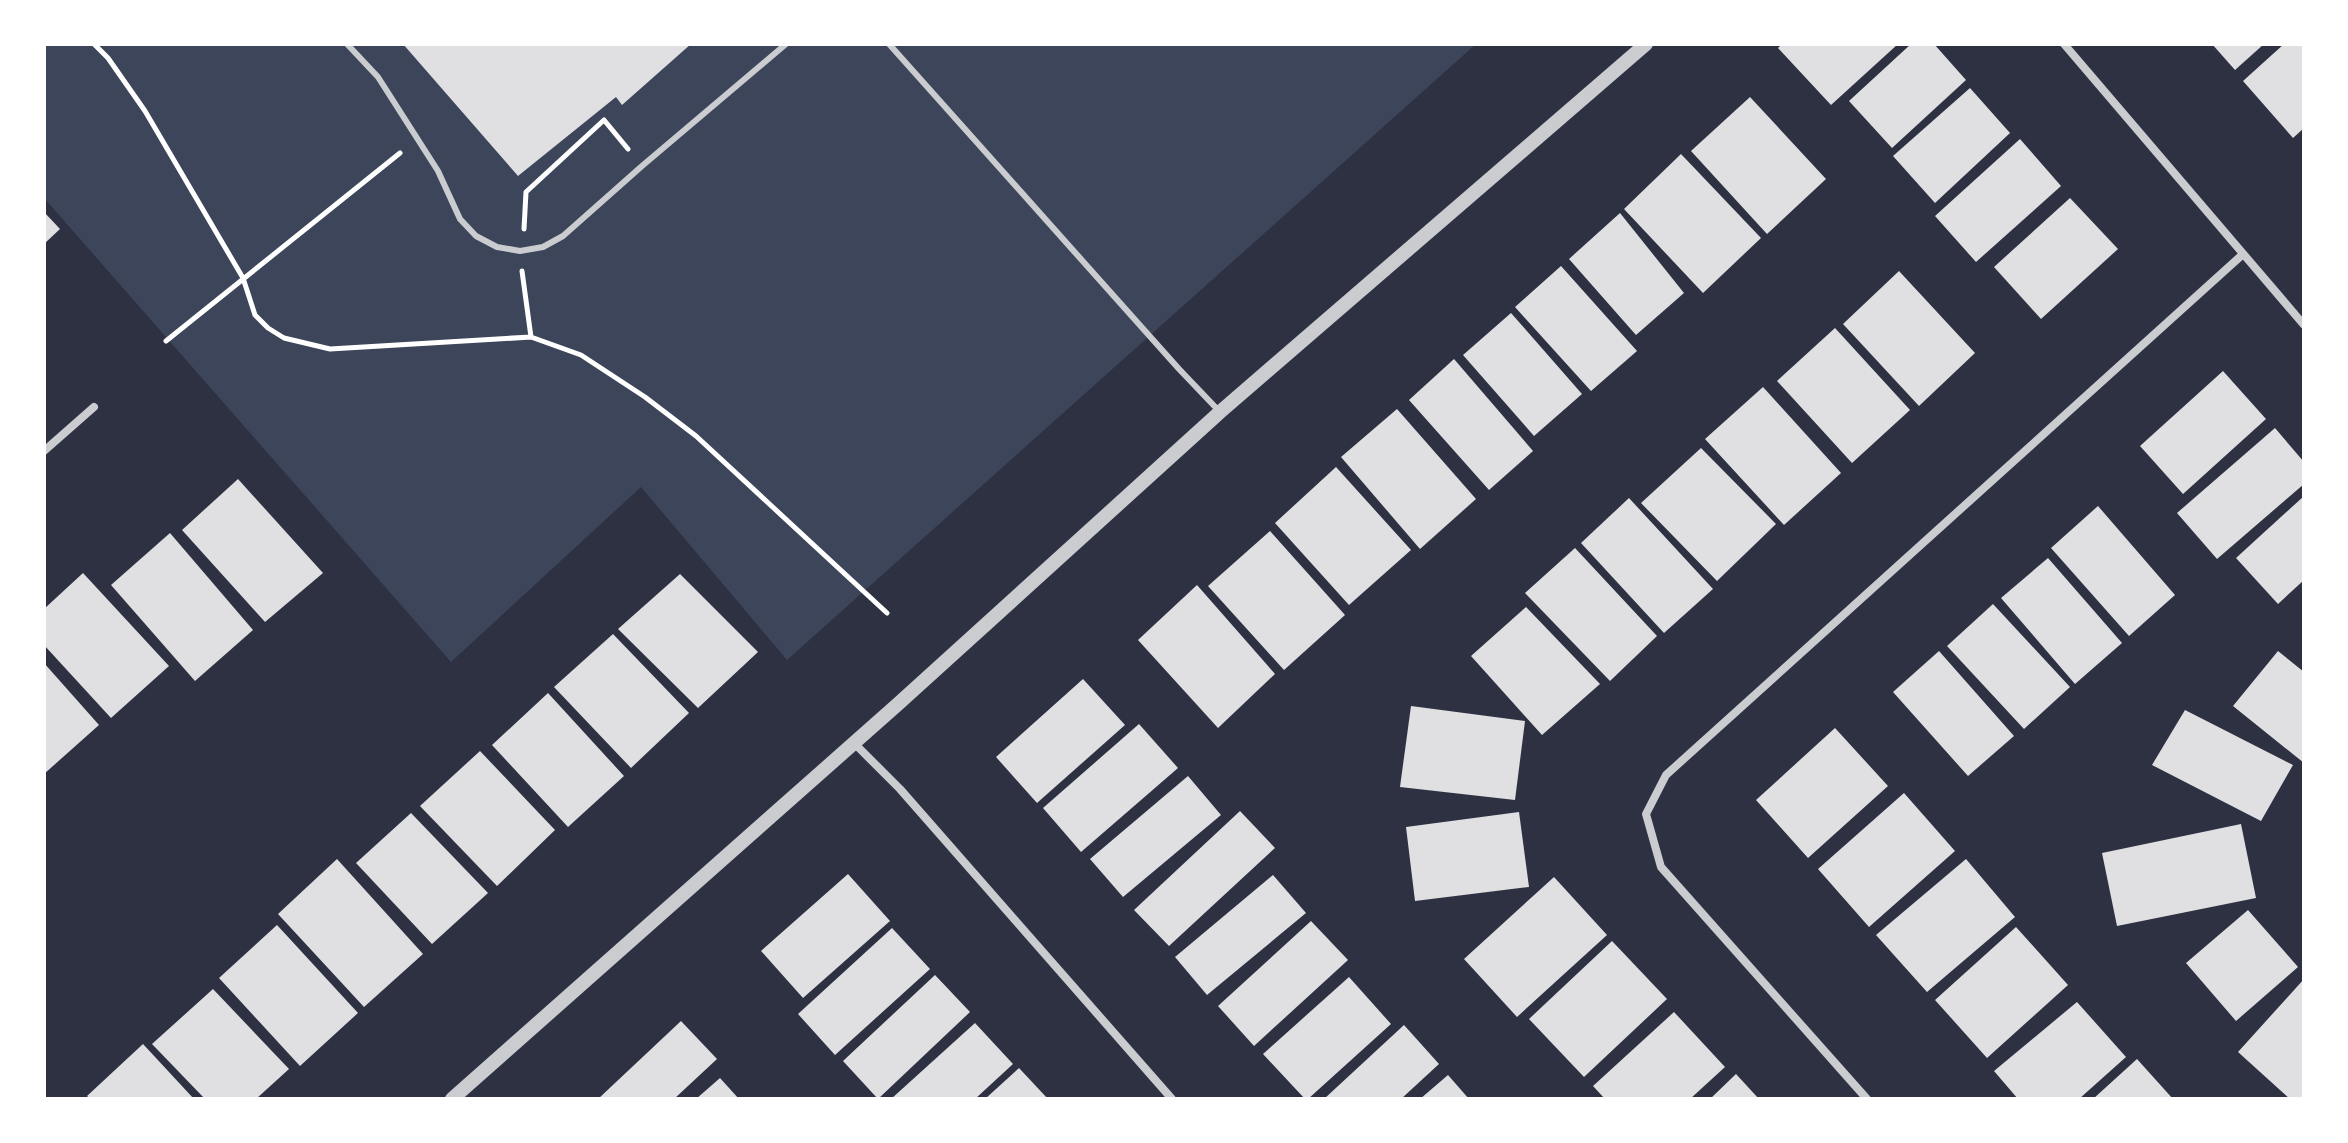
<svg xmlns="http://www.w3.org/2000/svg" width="2348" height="1143" viewBox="0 0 2348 1143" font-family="Helvetica,sans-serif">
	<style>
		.green { fill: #3c4559 }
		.building { fill: #e0e0e3 }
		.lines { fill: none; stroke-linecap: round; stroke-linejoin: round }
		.path { stroke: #fff; stroke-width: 5 }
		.service { stroke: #caccd0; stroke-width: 6 }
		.minor { stroke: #caccd0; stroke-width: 8 }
		.tertiary { stroke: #caccd0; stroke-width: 14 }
	</style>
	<rect width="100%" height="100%" fill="#2d3142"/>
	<path class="green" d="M44 44H1476L787 660 641 487 451 662 44 198Z"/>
	<path class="building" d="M403 44H691L622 105 616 97 518 176Z
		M1782 44H1898L1831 105 1778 48Z
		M1911 44H1934L1966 80 1892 148 1849 101Z
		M2212 44H2264L2235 70Z
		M2284 44H2304V128L2293 138 2243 81Z
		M1970 88 2010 133 1935 203 1893 156Z
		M1750 97 1826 179 1767 234 1691 151Z
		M2020 139 2061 186 1976 262 1935 216Z
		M1681 154 1761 238 1703 293 1624 209Z
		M2070 198 2118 249 2041 319 1994 267Z
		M44 212 60 229 44 244Z
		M1620 213 1684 293 1636 335 1569 259Z
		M1561 266 1637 351 1591 391 1515 307Z
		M1899 271 1975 353 1919 406 1843 324Z
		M1511 313 1582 394 1534 436 1463 355Z
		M1835 328 1910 410 1852 463 1777 381Z
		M1454 359 1533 451 1489 490 1409 400Z
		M2223 371 2266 419 2183 494 2140 446Z
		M1763 387 1841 473 1784 525 1705 439Z
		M1397 409 1476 499 1420 549 1341 457Z
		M2275 428 2304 462V484L2217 559 2177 513Z
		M1701 448 1776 524 1717 581 1641 503Z
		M1336 467 1411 550 1349 605 1275 523Z
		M238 479 323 573 265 622 182 530Z
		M2304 496V580L2278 604 2236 558Z
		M1629 498 1713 589 1664 633 1581 543Z
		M2098 506 2175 595 2129 636 2051 548Z
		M1270 531 1345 615 1284 670 1208 586Z
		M170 533 253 630 195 681 111 585Z
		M1575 548 1657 636 1610 681 1525 593Z
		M2048 558 2122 643 2075 684 2001 598Z
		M83 573 169 666 111 718 44 645V609Z
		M680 574 758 652 698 708 618 629Z
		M1197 585 1275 674 1218 728 1138 640Z
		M1993 604 2070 687 2024 729 1947 646Z
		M1526 607 1600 684 1542 735 1471 656Z
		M613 634 689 713 631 768 554 687Z
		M1939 651 2014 736 1968 776 1893 692Z
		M2278 651 2304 672V763L2233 706Z
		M44 663 99 725 44 774Z
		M1083 679 1125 725 1037 803 996 757Z
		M548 693 624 776 568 827 492 745Z
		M1411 706 1525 721 1515 800 1400 787Z
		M2185 710 2293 765 2261 821 2152 765Z
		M1139 724 1178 768 1081 852 1043 808Z
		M1835 728 1888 786 1808 858 1756 800Z
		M480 751 555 830 497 886 420 806Z
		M1188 776 1221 815 1123 897 1090 859Z
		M1904 793 1955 851 1869 927 1818 869Z
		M1240 811 1275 848 1169 946 1134 910Z
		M1519 812 1529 887 1415 901 1406 827Z
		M411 813 488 893 432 944 356 863Z
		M2241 824 2256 898 2117 926 2102 853Z
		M337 859 423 954 364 1007 278 914Z
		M1966 859 2015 917 1927 992 1876 935Z
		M848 874 890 921 803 998 761 951Z
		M1273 875 1306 913 1207 995 1175 957Z
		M1554 877 1607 935 1517 1017 1464 959Z
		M2248 910 2298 967 2236 1021 2186 963Z
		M1311 921 1348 960 1254 1046 1218 1006Z
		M277 925 358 1013 300 1066 219 978Z
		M2016 927 2068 985 1987 1058 1935 1000Z
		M892 928 930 969 835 1055 798 1014Z
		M1612 941 1667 999 1584 1077 1529 1019Z
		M935 975 970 1012 878 1099 843 1061Z
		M1349 977 1391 1024 1308 1099H1305L1263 1054Z
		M2304 979V1099H2290L2238 1052Z
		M213 989 289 1069 256 1099H205L152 1044Z
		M2077 1002 2126 1057 2079 1099H2018L1994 1071Z
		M1674 1012 1725 1067 1690 1099H1605L1593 1086Z
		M681 1021 717 1059 674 1099H598Z
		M975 1023 1013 1064 975 1099H891Z
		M1404 1025 1439 1064 1401 1099H1324Z
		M143 1044 194 1099H90L87 1096Z
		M2137 1059 2173 1099H2093Z
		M1019 1068 1048 1099H985Z
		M1736 1074 1759 1099H1710Z
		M1448 1075 1469 1099H1420Z
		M720 1078 739 1099H696Z"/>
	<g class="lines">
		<path class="path" d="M94 44 108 58 145 111 243 278 255 315 268 328 284 338 330 349 531 337 581 355 645 397 696 436 887 613
			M524 229 526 192 604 120 628 149
			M522 271 531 337
			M166 341 400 153"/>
		<path class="service" d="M347 44 378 77 438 171 460 219 476 236 497 247 520 251 543 247 563 236 642 166 786 44
			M889 44 1179 369 1220 412"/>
		<path class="minor" d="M2064 44 2304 325
			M44 451 94 407
			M854 743 900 789 1172 1099
			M1867 1099 1661 867 1646 814 1666 775 2242 255"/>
		<path class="tertiary" d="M452 1099 898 704 1220 412 1646 44"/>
	</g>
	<rect width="2348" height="1143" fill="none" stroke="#ffffff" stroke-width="92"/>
</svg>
